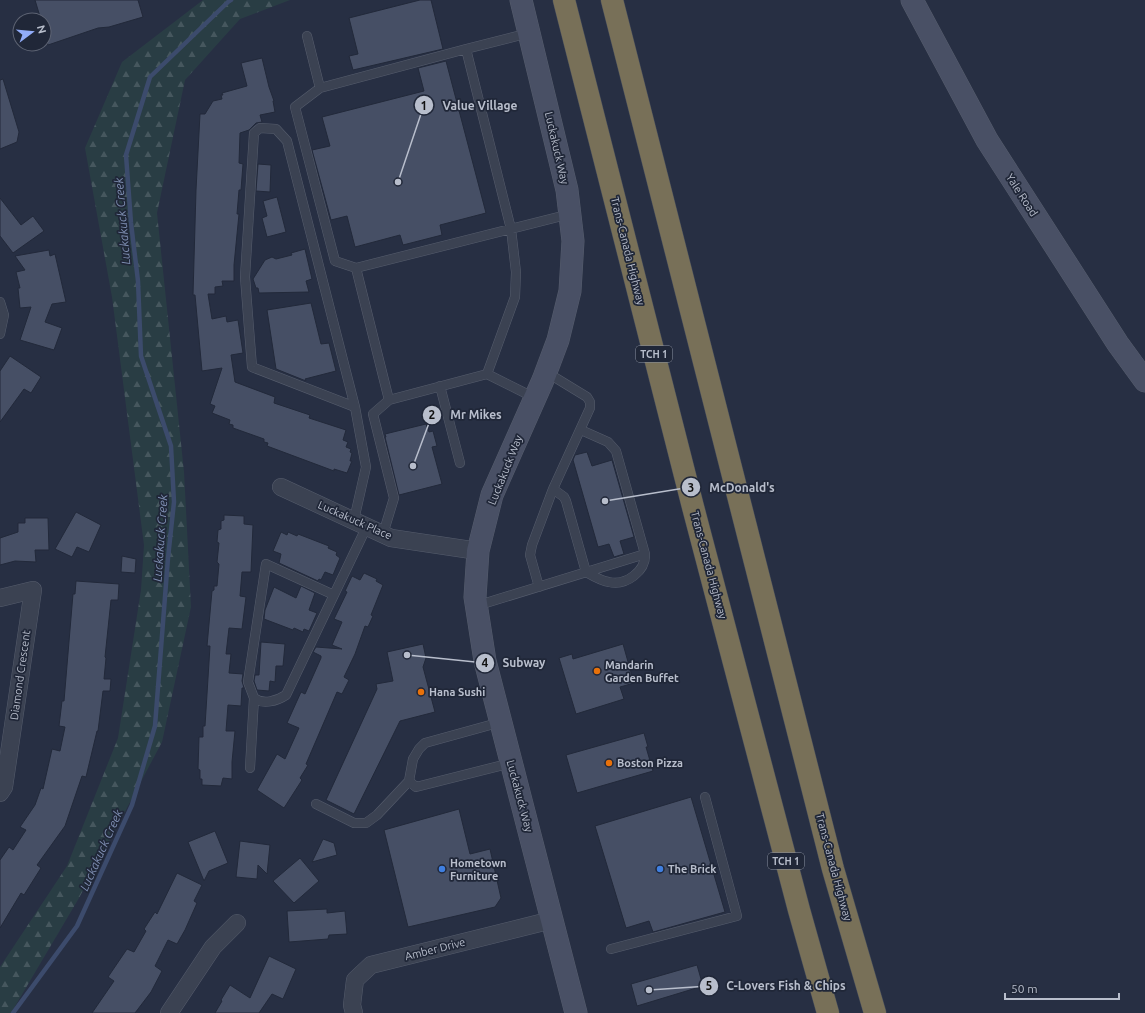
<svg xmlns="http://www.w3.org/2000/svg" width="1145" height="1013" viewBox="0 0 1145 1013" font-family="Ubuntu,sans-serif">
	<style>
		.forest { fill: url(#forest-firs) }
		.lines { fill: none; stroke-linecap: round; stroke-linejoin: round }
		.stream { stroke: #3c4b6c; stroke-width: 4.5 }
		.building { fill: #464f65; stroke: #22293a }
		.lane-casing { stroke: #565d6d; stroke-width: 10 }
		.street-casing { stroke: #565d6d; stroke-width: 18 }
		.secondary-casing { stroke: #565d6d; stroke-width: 23 }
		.highway-casing { stroke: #434a5a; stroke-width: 23 }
		.lane { stroke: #3b4252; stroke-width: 9 }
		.street { stroke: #3b4252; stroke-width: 17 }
		.secondary { stroke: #495065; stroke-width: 22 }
		.highway { stroke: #787058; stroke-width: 22 }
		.food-dot { fill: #e8710a; stroke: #202738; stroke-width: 1.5 }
		.shop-dot { fill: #3f7fe0; stroke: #202738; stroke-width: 1.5 }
		.labels { text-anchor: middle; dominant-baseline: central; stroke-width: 3.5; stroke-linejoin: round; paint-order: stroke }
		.shield { fill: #202738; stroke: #8a91a0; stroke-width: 1 }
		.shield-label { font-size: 10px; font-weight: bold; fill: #b8becc }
		.street-label { font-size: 11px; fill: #b8becc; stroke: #202738 }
		.poi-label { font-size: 11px; font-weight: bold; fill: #b8becc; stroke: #202738; text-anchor: start }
		.water-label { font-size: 12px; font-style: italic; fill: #7f8fb3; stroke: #202738 }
		.leader { fill: none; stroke: #b8becc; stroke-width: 1.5 }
		.callout-dot { fill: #b8becc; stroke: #202738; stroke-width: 1.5 }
		.mark-label { font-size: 12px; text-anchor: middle; font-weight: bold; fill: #111 }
		.callout-label { font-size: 12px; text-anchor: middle; font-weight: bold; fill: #b8becc; stroke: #202738; stroke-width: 3.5; stroke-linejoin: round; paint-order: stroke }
	</style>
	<defs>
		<pattern id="forest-firs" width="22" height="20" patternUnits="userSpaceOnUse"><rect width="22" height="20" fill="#293d44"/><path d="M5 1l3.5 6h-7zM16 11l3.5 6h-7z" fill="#46575e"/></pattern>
	</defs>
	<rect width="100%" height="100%" fill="#272f43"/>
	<path class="forest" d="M203 0H290L240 19 185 80 157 213 184 472 191 607 162 742 79 898 11 1013H0V967L67 866 118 738 141 590 144 545 112 297 85 148 122 62Z"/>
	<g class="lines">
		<path class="stream" d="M13 1013 77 926 132 805 155 726 168 558 174 502 171 446 141 356 138 281 131 223 126 155 150 77 228 2 231 0"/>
	</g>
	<path class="building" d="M35 0H138L143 17 109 27 98 28 48 45 44 31V20H41Z
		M420 0H431L443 49 353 70 349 56 358 54 349 18Z
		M262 58 269 87 274 101H273L275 112 260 115 262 122 256 123 249 130 240 133 239 163 243 164 241 190H239L237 214H239L234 265V281H222L223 286 215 287V294H208L212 319 226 316 227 322 238 320 243 353 231 355 235 382 275 397 274 403 310 415 309 418 346 430 343 440 348 442 346 447 351 449 350 452 352 453 350 461H352L347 473 334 469V471L267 446 268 443 264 442V439L233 428V425L229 424 230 420 212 413 215 406 210 404 222 368 202 371 195 295H193L196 190 200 114H205L213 101 222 99 221 95H223L222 93 247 86 241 63Z
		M446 61 486 213 440 225 442 235 403 245 400 235 355 247 347 216 331 220 312 150 330 146 322 117 424 91 418 68Z
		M3 79 19 132 17 142 0 149V80Z
		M258 164 271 165 270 192 256 191Z
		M277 197 286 232 267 237 262 218 267 216 263 201Z
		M0 198 21 225 33 216 44 231 13 253 0 236Z
		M305 249 312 279 306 281 309 292 259 293 258 288H256L253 279 265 260 272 257 276 259 292 255 291 253Z
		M49 250 50 256 55 254 66 302 52 304 45 322 62 328 54 350 20 340 31 307 20 308 18 288H20L16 272 25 270 15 256Z
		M311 303 321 344 329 343 336 371 305 379 306 381 276 369 267 310Z
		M10 356 41 377 31 393 24 389 0 422V371Z
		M426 424 429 432 433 431 437 446 432 447 442 484 399 495 385 437H386L385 434Z
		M587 452 592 466 612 460 634 537 620 541 624 554 614 557 609 544 598 547 573 460 575 455Z
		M76 512 101 525 89 552 77 547 72 557 55 549Z
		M224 515 244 516V524L253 525 251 572H242L240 596 246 597 242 629 229 628 226 654H231L229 673 243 674 242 681 244 688H242L241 706 228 705 226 731H235L232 762V779L223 778 221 786 202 785V779H200V770L198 769 199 737H203V726H205L210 646H207L212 591 214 590V586H217L219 564 217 562 219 543 217 542 218 530 221 529V521L224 520Z
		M25 518H48L49 550H35L36 562 15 561 0 565V538L18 532V523H25Z
		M281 532 287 535 288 532 297 536 298 534 329 546 328 548 337 552 336 555 340 558 333 575 325 572 321 580 319 579 318 581 279 563 281 554 273 551Z
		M122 556 136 559 135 573 121 572Z
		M364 573 377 579 376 581 383 585 371 615 373 616 368 627 365 626 355 654 344 677 349 680 342 694 337 692 306 764 308 765 300 778 302 780 284 808 257 790 277 754 285 759 299 728 287 723 301 692 305 694 321 658V656L313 652 316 647 342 649 332 645 342 622 334 619 347 592 345 591 352 576 360 580Z
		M76 581 119 584 118 600H111L105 657 106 658 104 679H111L110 691H103L98 731H97L86 777 82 776 65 826 37 865 41 868 24 895 21 893 0 928V860L9 847 13 850 26 830 20 827 35 805 41 788 43 789 52 749 60 751 65 727 59 726 62 701H64L73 594H75Z
		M301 586 315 593 309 610 317 613 309 631 304 629 303 632 294 628 293 630 264 619 265 610 274 587 296 598Z
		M261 642 285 644 283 666H276L275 682 270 681 269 691 257 690 254 681 255 675H259Z
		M423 644 426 658 423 667 435 712 400 721 354 814 326 800 377 689 376 684 393 681 387 652Z
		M623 644 634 683 620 687 624 699 576 714 559 658 572 654 573 659Z
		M644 733 648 747H646L653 771 577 793 566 755Z
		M691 797 725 912 653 932 649 921 626 928 595 826Z
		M459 809 470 854 490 849 501 898 495 907 408 927 384 830Z
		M215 831 228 863 209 871 204 881 188 842Z
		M323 839 334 843 337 855 312 862Z
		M240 841 270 845 267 874 258 865 257 879 236 877Z
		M300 858 319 881 294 903 273 881Z
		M177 873 202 885 194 901 197 903 185 930 177 944 168 940 155 966 162 971 151 992 135 1013H92L114 981 108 977 127 949 134 952 146 931 144 929 155 912 157 914Z
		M327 909V913L345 911 347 934 329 935 328 939 289 942 287 911Z
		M269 956 296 969 283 999 272 994 259 1013H215L222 1001 221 1000 230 985 250 998Z
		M697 965 703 986 637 1006 631 984Z"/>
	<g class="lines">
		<g class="lane-casing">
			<path id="lane" d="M307 36 320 88
				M466 49 529 33
				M356 268 335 261 295 107 320 88 466 49 511 229 516 272 515 297 487 374 535 398
				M0 302 4 315 0 334
				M487 374 389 400 356 268 570 214
				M440 386 460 463
				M553 489 564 497 566 501 586 572C593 576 601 581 609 582 626 586 646 571 645 554
				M354 520 366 467 355 407 252 367 245 277 254 133 260 128 276 129 287 141 355 407
				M383 534 394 498 373 414 389 400
				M539 587 530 555 532 545 553 489 590 408V402L587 397 546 372
				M334 595 266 564 248 682 254 698C263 705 277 701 286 695L367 526
				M476 606 645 554 616 451 608 442 581 430
				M250 768 254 698
				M409 781 416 787 511 763
				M316 804 354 823H366L377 815 409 781 413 759 419 749 425 743 501 722
				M611 949 737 916 705 797"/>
		</g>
		<g class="street-casing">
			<path id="street" d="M281 487 391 538 478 551
				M0 598 33 590 4 787 0 793
				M169 1013 213 947 237 923
				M354 1013 352 1005 355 980 371 965 552 920"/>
		</g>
		<g class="secondary-casing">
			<path id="secondary" d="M521 0 567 190 573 241 570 291 558 340 543 380 492 495 478 551 475 597 485 661 576 1013
				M912 0 987 140 1118 344 1145 381"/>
		</g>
		<g class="highway-casing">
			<path id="highway" d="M564 0 693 507 799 910 828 1013
				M612 0 833 869 875 1013"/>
		</g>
		<use href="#lane" class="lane"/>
		<use href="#street" class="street"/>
		<use href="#secondary" class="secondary"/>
		<use href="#highway" class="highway"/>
	</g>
	<g class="food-dot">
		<circle cx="597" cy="671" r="4"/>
		<circle cx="421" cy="692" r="4"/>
		<circle cx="609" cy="763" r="4"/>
	</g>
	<g class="shop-dot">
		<circle cx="442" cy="869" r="4"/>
		<circle cx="660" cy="869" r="4"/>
	</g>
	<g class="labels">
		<g class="shield">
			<rect x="636" y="346" width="36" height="16" rx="3"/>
			<rect x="768" y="853" width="36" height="16" rx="3"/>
		</g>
		<g class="shield-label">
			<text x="654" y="354">TCH 1</text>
			<text x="786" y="861">TCH 1</text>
		</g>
		<g class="street-label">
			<text transform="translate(557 148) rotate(77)">Luckakuck Way</text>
			<text transform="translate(1022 195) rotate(57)">Yale Road</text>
			<text transform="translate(628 251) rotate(76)">Trans-Canada Highway</text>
			<text transform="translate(505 470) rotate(-68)">Luckakuck Way</text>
			<text transform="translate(355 520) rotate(24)">Luckakuck Place</text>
			<text transform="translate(709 565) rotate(75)">Trans-Canada Highway</text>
			<text transform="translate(20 675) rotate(-82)">Diamond Crescent</text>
			<text transform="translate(520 796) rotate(75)">Luckakuck Way</text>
			<text transform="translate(834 867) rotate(75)">Trans-Canada Highway</text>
			<text transform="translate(435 949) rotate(-14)">Amber Drive</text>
		</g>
		<g class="poi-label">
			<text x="605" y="665">Mandarin<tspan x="605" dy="13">Garden Buffet</tspan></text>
			<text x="429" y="692">Hana Sushi</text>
			<text x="617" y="763">Boston Pizza</text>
			<text x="450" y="863">Hometown<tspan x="450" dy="13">Furniture</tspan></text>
			<text x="668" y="869">The Brick</text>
		</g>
		<g class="water-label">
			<text transform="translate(122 221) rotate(-95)">Luckakuck Creek</text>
			<text transform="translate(160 538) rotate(-86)">Luckakuck Creek</text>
			<text transform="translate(101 850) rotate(-66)">Luckakuck Creek</text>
		</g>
	</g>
	<path class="leader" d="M398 182L424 105M413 466L432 415M605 501L691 487M407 655L485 663M649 990L709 986"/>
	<g class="callout-dot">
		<circle cx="398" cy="182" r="4"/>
		<circle cx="413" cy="466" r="4"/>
		<circle cx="605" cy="501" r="4"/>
		<circle cx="407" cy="655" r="4"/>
		<circle cx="649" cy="990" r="4"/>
		<circle cx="424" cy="105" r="10"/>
		<circle cx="432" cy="415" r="10"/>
		<circle cx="691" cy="487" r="10"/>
		<circle cx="485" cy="663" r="10"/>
		<circle cx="709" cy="986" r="10"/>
	</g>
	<g class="mark-label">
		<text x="424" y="110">1</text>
		<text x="432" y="419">2</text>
		<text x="691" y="492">3</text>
		<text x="485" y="667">4</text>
		<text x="709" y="990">5</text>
	</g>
	<g class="callout-label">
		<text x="480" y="110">Value Village</text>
		<text x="476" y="419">Mr Mikes</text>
		<text x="742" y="492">McDonald's</text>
		<text x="524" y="667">Subway</text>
		<text x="786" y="990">C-Lovers Fish &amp; Chips</text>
	</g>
	<g transform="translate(32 32) rotate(74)"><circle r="19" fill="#202738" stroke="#5d6373"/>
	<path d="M0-3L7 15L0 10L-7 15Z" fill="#91acf9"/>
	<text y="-6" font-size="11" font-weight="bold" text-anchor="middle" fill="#b8becc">N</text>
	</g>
	<path d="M1005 993v6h114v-6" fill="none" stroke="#b8becc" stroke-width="2"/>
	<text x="1011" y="993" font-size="12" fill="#b8becc" stroke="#202738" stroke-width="3" paint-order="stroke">50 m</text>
</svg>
